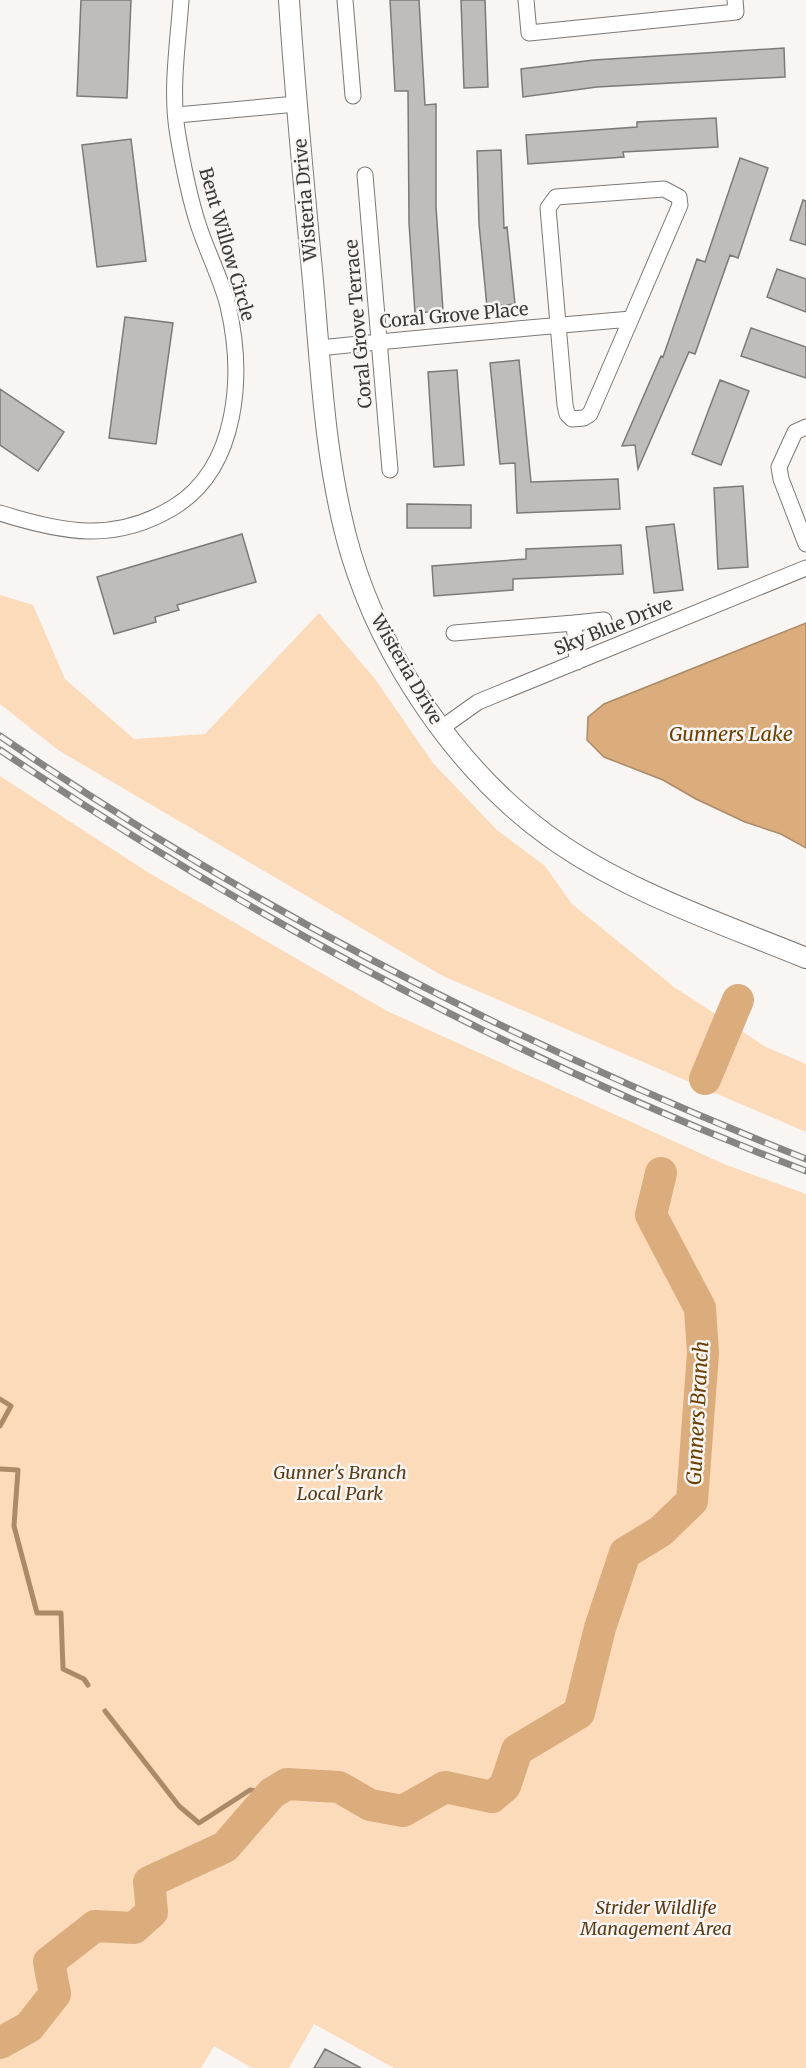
<svg xmlns="http://www.w3.org/2000/svg" width="806" height="2068" viewBox="0 0 806 2068" font-family="Merriweather,serif">
	<style>
		.green { fill: #fcdbbb }
		.water { fill: #dbac7c; stroke: #ab8a68; stroke-width: 1.5 }
		.lines { fill: none; stroke-linecap: round; stroke-linejoin: round }
		.stream { stroke: #ab8a68; stroke-width: 5 }
		.river { stroke: #dbac7c; stroke-width: 32 }
		.building { fill: #bfbdba; stroke: #7c7a78; stroke-width: 1.5 }
		.minor-casing { stroke: #7b7977; stroke-width: 17 }
		.tertiary-casing { stroke: #7b7977; stroke-width: 22 }
		.minor { stroke: #fff; stroke-width: 15 }
		.tertiary { stroke: #fff; stroke-width: 20 }
		.rail-casing { stroke: #878584; stroke-width: 7 }
		.rail { stroke: #f8f5f3; stroke-width: 4.5; stroke-dasharray: 14; stroke-linecap: butt }
		.labels { text-anchor: middle; dominant-baseline: central; stroke-width: 5; stroke-linejoin: round; paint-order: stroke }
		.street-label { font-size: 18px; fill: #3a3938; stroke: #f8f5f3 }
		.park-label { font-size: 18px; font-style: italic; fill: #5b3c17; stroke: #f8f5f3 }
		.water-label { font-size: 20px; font-style: italic; fill: #6c4002; stroke: #f8f5f3 }
	</style>
	<rect width="100%" height="100%" fill="#f8f5f3"/>
	<path class="green" d="M0 595 33 605 65 679 134 739 205 734 319 613 375 679 433 763 497 830 545 866 572 904 674 987 766 1047 806 1064V1132L443 976 58 750 0 704Z
		M0 776 149 873 387 1011 724 1164 806 1194V2068H394L314 2024 289 2068H252L214 2046 201 2068H0Z"/>
	<path class="water" d="M806 623V848L781 834 745 822 696 799 663 780 604 757 587 740 588 717 604 704Z"/>
	<g class="lines">
		<path class="stream" d="M0 1399 11 1406 0 1426
			M0 1469 18 1470 14 1526 37 1613H61L63 1669 84 1679 88 1685
			M105 1711 179 1806 199 1823 250 1790 272 1793"/>
		<path class="river" d="M705 1079 738 1000
			M0 2043 29 2027 55 1994 49 1962 95 1926 134 1928 152 1912 149 1882 225 1847 272 1793 287 1784 339 1787 370 1805 403 1811 445 1787 492 1797 505 1786 517 1750 579 1713 600 1628 625 1553 661 1531 692 1501 703 1353 700 1308 651 1215 661 1173"/>
	</g>
	<path class="building" d="M81 0H131L127 98 77 96Z
		M390 0H419L425 105 436 104V207L443 311 415 313 409 223 408 91H395Z
		M461 0H485L488 87 464 88Z
		M784 48 785 77 597 87 523 97 521 69 594 60Z
		M716 118 718 147 623 152 624 157 528 164 526 135 637 127V122Z
		M131 139 146 261 97 267 82 145Z
		M501 150 504 228 507 227 515 304 487 307 479 224 477 151Z
		M740 158 768 168 738 258 730 255 695 354 689 352 638 469 635 445 622 446 661 356 663 357 697 259 705 262Z
		M803 200 806 201V245L790 240Z
		M777 269 806 279V312L767 297Z
		M125 317 173 323 156 444 109 438Z
		M751 328 806 347V378L741 356Z
		M519 360 531 482 618 479 620 509 517 513 515 463 500 464 490 363Z
		M457 370 464 465 434 467 428 372Z
		M720 380 749 391 721 465 692 454Z
		M0 389 64 432 38 471 0 445Z
		M743 486 748 567 718 569 714 488Z
		M407 504 471 505V528H407Z
		M674 524 683 590 654 593 646 527Z
		M242 534 256 582 177 605 179 610 155 617 156 622 114 634 97 577Z
		M621 545 623 574 513 579V590L434 596 432 566 526 559V549Z
		M325 2049 361 2068H314Z"/>
	<g class="lines">
		<g class="minor-casing">
			<path id="minor" d="M345 0 353 96
				M526 0 529 33 736 12 735 0
				M177 115 296 104
				M365 175 390 470
				M319 348C423 337 527 328 631 319L680 205 679 197 664 189 556 197 548 208 565 405 567 414 572 419 584 418 590 414 631 319
				M806 427 795 432 779 467 781 479 806 544
				M0 513C63 533 115 543 174 507 239 467 244 374 228 306 221 278 207 252 198 224 189 196 183 165 178 136 170 92 178 44 181 0
				M574 623 604 620
				M454 633 574 623 577 662
				M440 729 478 702 806 568"/>
		</g>
		<g class="tertiary-casing">
			<path id="tertiary" d="M289 0C295 94 304 187 313 281 321 371 325 466 351 554 383 660 457 769 547 835 624 891 718 922 806 958"/>
		</g>
		<use href="#minor" class="minor"/>
		<use href="#tertiary" class="tertiary"/>
		<g class="rail-casing">
			<path id="rail" d="M0 736C251 908 523 1047 806 1159
				M0 750C253 920 521 1062 806 1171"/>
		</g>
		<use href="#rail" class="rail"/>
	</g>
	<g class="labels">
		<g class="street-label">
			<text transform="translate(305 200) rotate(-95)">Wisteria Drive</text>
			<text transform="translate(227 244) rotate(74)">Bent Willow Circle</text>
			<text transform="translate(454 315) rotate(-5)">Coral Grove Place</text>
			<text transform="translate(358 324) rotate(-95)">Coral Grove Terrace</text>
			<text transform="translate(613 626) rotate(-22)">Sky Blue Drive</text>
			<text transform="translate(407 669) rotate(60)">Wisteria Drive</text>
		</g>
		<g class="park-label">
			<text x="340" y="1472">Gunner's Branch<tspan x="340" dy="21">Local Park</tspan></text>
			<text x="656" y="1907">Strider Wildlife<tspan x="656" dy="21">Management Area</tspan></text>
		</g>
		<g class="water-label">
			<text x="731" y="733">Gunners Lake</text>
			<text transform="translate(697 1413) rotate(-87)">Gunners Branch</text>
		</g>
	</g>
</svg>
